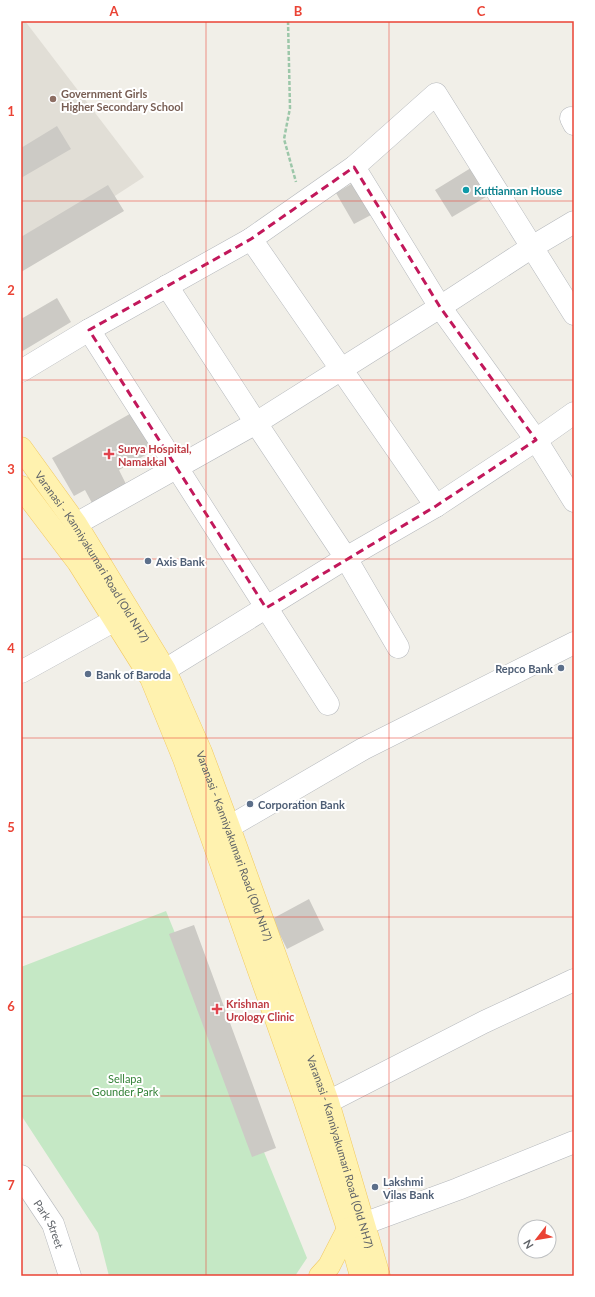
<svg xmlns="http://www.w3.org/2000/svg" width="595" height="1297" viewBox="0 0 595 1297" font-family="Lato,sans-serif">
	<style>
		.education { fill: #e1ded6 }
		.green { fill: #c5e8c5 }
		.building { fill: #cccac5 }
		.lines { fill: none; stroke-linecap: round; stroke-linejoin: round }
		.minor-casing { stroke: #b5b8bc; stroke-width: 23 }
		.major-casing { stroke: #f2c960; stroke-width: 23 }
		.path { stroke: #9cc7a9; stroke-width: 2.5; stroke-dasharray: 4 2; stroke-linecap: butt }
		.minor { stroke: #fff; stroke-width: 22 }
		.major { stroke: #fff2af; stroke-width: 22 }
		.marked { fill: none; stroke: #c2185b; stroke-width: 3; stroke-dasharray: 8 5; stroke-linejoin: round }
		.grid { fill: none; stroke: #ea4335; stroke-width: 1; stroke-opacity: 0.55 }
		.education-dot { fill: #8d6e63; stroke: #fff; stroke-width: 1.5 }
		.culture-dot { fill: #0f9aa8; stroke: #fff; stroke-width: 1.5 }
		.health-dot { fill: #e0444e; stroke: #fff; stroke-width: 1.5 }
		.service-dot { fill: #5c6f8a; stroke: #fff; stroke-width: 1.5 }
		.labels { text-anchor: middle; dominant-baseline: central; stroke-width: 4; stroke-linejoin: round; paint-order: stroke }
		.education-label { font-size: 11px; font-weight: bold; fill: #785e54; stroke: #fff; text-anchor: start }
		.culture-label { font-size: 11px; font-weight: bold; fill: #0d838f; stroke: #fff; text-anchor: start }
		.health-label { font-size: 11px; font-weight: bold; fill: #be3a42; stroke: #fff; text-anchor: start }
		.street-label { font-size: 11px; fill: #5f6368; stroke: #fff }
		.service-label { font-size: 11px; font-weight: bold; fill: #4e5e75; stroke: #fff; text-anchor: start }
		.park-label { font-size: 11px; fill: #348238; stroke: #fff }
		.neatline { fill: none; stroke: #ea4335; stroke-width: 1.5 }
		.grid-label { font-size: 13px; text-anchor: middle; font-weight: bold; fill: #ea4335 }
	</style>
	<rect width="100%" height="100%" fill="#f1efe8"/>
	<path class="education" d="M21 21H25L144 177 21 257Z"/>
	<path class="green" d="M166 911 307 1258 295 1276H109L98 1233 21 1115V967Z"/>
	<path class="building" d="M57 126 71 149 21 178V148Z
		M479 163 496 191 452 217 435 190Z
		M353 183 371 215 354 224 336 193Z
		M108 185 124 211 21 272V237Z
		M57 298 71 322 21 352V319Z
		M135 411 156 449 119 470 126 484 92 503 85 490 74 496 52 458Z
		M309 899 324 930 287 949 272 919Z
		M194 925 276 1148 252 1157 169 934Z"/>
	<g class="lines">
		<g class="minor-casing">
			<g id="minor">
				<path d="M571 118 574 124"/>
				<path d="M354 167 440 307 536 440 574 501"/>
				<path d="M251 239 436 506"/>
				<path d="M167 286 256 423 346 558 398 647"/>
				<path d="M89 330 328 704"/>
				<path d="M21 371 89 330 251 239 354 167 436 94 574 314"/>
				<path d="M76 524 256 423 440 307 532 247 574 222"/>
				<path d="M165 670 346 558 436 506 536 440 574 413"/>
				<path d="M21 672 115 620"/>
				<path d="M229 827 363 749 574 643"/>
				<path d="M328 1102 484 1022 574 980"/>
				<path id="s1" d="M21 1176 53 1224 70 1276"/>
				<path d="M363 1224 458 1189 574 1142"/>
			</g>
		</g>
		<g class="major-casing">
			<g id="major">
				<path id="s2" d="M21 448 76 524 165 670 201 752 229 827 328 1102 379 1276"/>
				<path d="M21 487 78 562 151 678 184 759 305 1101 348 1229 361 1276"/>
				<path d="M320 1276 329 1266 348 1229 355 1226"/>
			</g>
		</g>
		<path class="path" d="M288 21 290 108 284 139 296 182"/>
		<use href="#minor" class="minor"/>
		<use href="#major" class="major"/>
	</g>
	<path class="marked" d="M354 167 440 307 536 440 436 506 266 608 89 330 251 239Z"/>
	<path class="grid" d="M206 21V1276M389 21V1276M21 201H574M21 380H574M21 559H574M21 738H574M21 917H574M21 1096H574"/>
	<circle class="education-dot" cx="53" cy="99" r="4"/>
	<circle class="culture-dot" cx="466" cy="190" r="4"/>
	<g class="health-dot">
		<path d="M107 448h4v4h4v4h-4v4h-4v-4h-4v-4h4z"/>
		<path d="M215 1003h4v4h4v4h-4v4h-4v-4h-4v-4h4z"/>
	</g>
	<g class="service-dot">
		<circle cx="148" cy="561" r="4"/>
		<circle cx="561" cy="668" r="4"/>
		<circle cx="88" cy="674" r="4"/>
		<circle cx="250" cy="804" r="4"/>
		<circle cx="375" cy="1187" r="4"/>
	</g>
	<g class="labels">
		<g class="education-label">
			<text x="61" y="93">Government Girls<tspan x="61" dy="13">Higher Secondary School</tspan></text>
		</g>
		<g class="culture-label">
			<text x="474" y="190">Kuttiannan House</text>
		</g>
		<g class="health-label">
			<text x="118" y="448">Surya Hospital,<tspan x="118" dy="13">Namakkal</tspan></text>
			<text x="226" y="1003">Krishnan<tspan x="226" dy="13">Urology Clinic</tspan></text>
		</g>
		<g class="street-label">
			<text stroke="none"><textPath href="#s2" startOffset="130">Varanasi - Kanniyakumari Road (Old NH7)</textPath></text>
			<text stroke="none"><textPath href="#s2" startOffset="454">Varanasi - Kanniyakumari Road (Old NH7)</textPath></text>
			<text stroke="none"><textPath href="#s2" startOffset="778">Varanasi - Kanniyakumari Road (Old NH7)</textPath></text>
			<text stroke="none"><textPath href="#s1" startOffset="56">Park Street</textPath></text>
		</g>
		<g class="service-label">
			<text x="156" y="561">Axis Bank</text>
			<text x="553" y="668" text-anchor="end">Repco Bank</text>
			<text x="96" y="674">Bank of Baroda</text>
			<text x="258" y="804">Corporation Bank</text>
			<text x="383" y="1181">Lakshmi<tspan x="383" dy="13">Vilas Bank</tspan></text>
		</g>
		<g class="park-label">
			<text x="125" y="1078">Sellapa<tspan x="125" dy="13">Gounder Park</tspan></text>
		</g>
	</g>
	<rect width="595" height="1297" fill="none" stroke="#ffffff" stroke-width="44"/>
	<g transform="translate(537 1239) rotate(239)"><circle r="19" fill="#ffffff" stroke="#bfc1c3"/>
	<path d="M0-3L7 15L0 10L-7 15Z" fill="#ea4335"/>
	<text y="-6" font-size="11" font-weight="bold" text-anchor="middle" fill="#5f6368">N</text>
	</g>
	<rect x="22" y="22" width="551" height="1253" class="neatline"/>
	<g class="grid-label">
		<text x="114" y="16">A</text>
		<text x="298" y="16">B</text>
		<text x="481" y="16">C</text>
		<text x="11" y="116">1</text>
		<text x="11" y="295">2</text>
		<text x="11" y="474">3</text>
		<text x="11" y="653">4</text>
		<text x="11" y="832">5</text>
		<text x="11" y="1011">6</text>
		<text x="11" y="1190">7</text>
	</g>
</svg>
